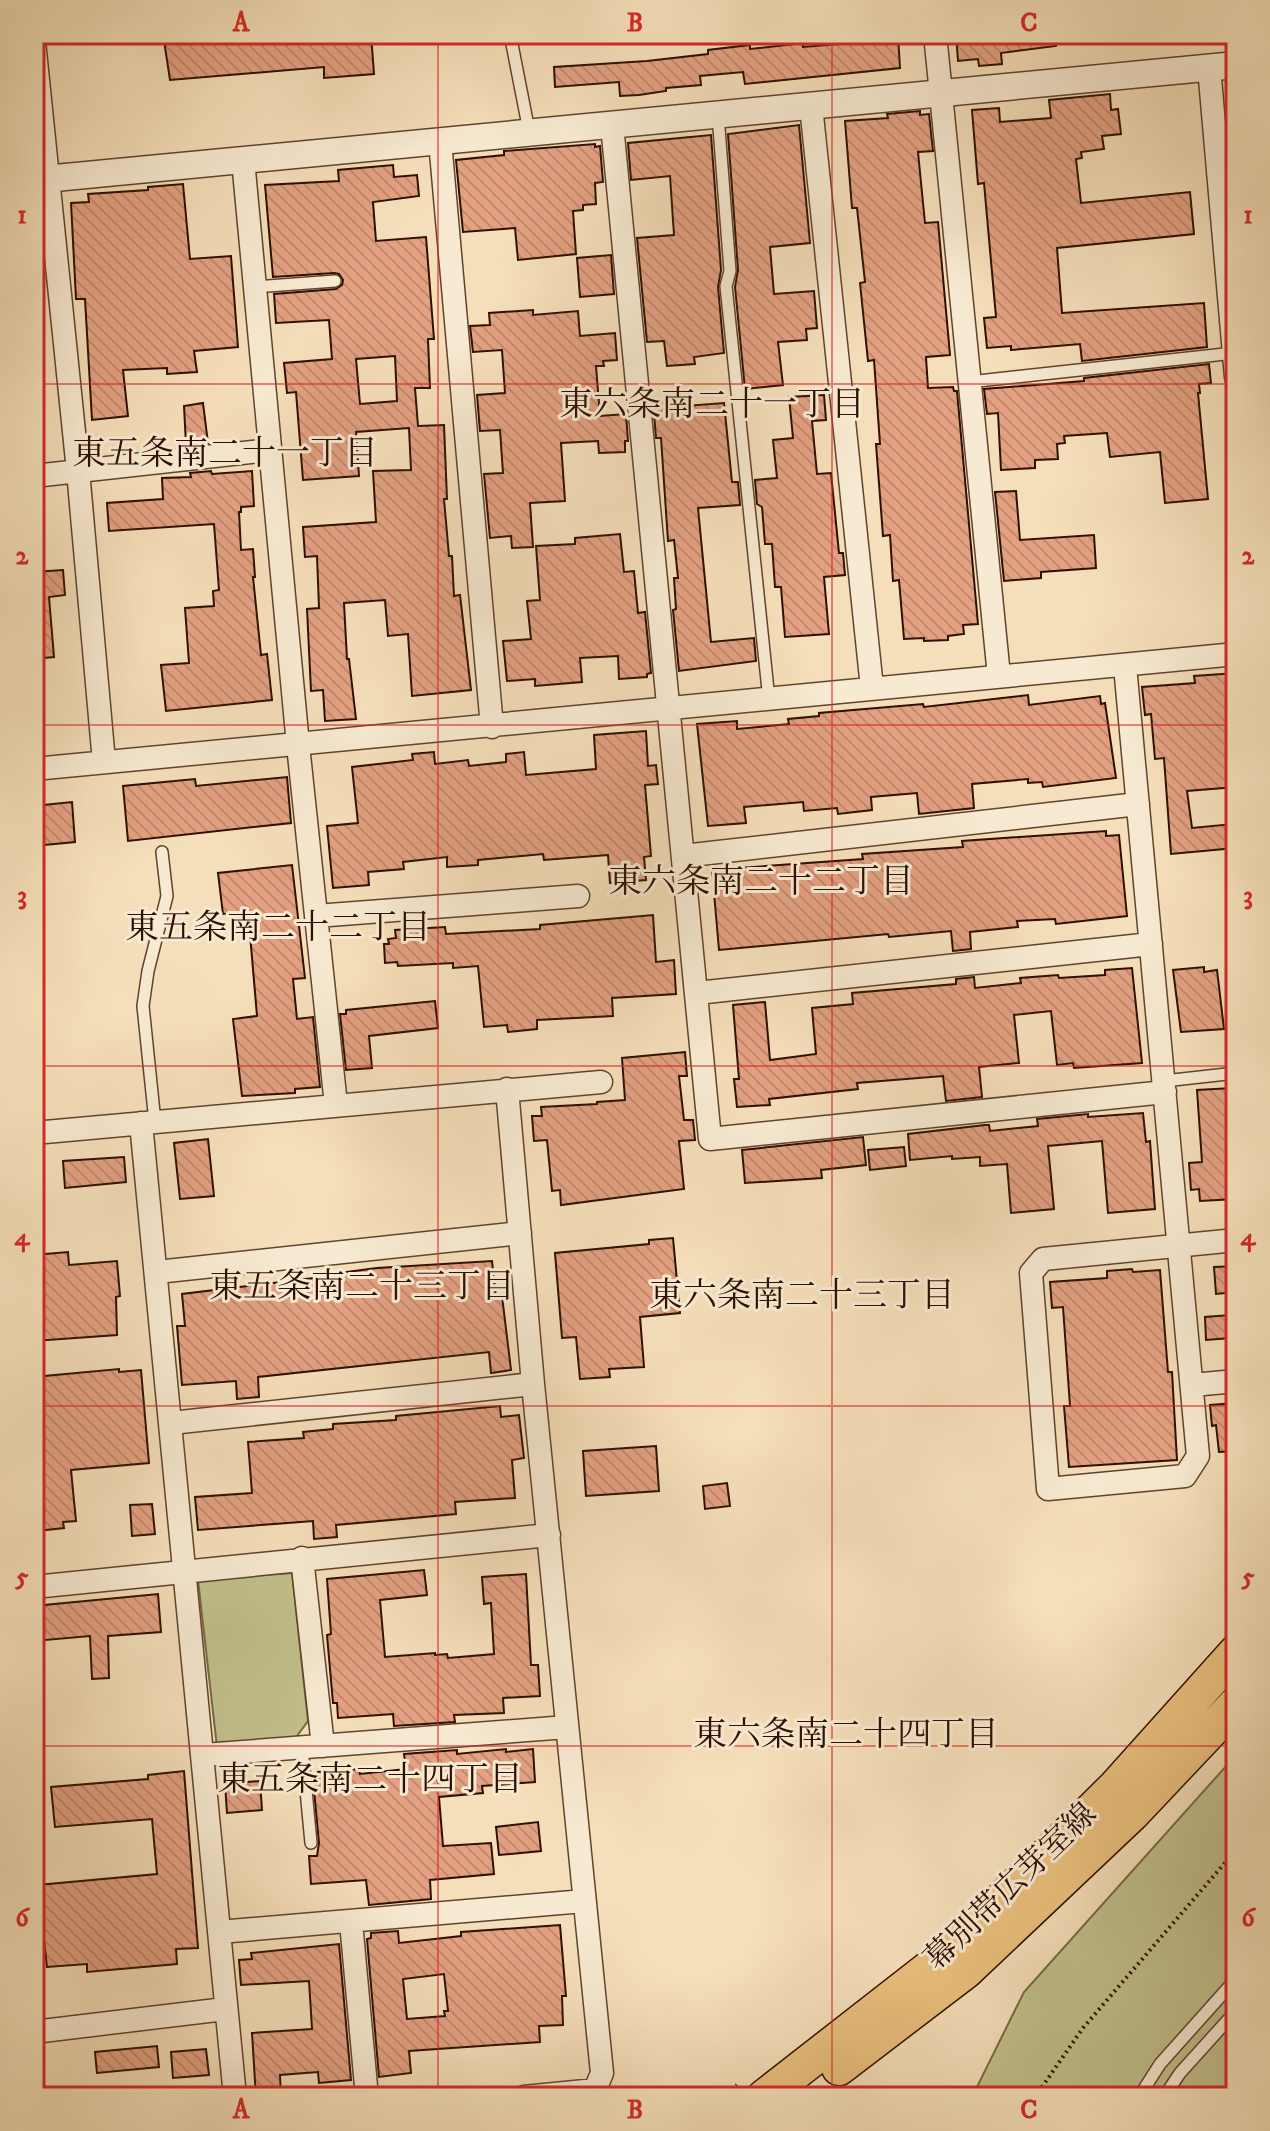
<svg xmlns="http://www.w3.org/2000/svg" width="1270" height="2131" viewBox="0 0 1270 2131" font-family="'IM FELL DW Pica','Noto Serif JP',serif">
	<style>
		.green { fill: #c1c08c; stroke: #786846; stroke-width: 2 }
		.building { fill: url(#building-back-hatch); stroke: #2f0f00; stroke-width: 2; fill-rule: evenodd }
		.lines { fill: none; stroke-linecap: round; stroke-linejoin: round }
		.service-casing { stroke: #60432e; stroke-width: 14 }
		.minor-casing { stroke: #60432e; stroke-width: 25 }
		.tertiary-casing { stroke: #60432e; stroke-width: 29 }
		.primary-casing { stroke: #2f0f00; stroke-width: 37 }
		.path { stroke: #2f0f00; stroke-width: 4; stroke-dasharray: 2 4; stroke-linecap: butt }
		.service { stroke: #f8ead2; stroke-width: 11 }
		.minor { stroke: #f8ead2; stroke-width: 22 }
		.tertiary { stroke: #f8ead2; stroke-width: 26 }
		.primary { stroke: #eac07d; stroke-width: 34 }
		.grid { fill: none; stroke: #d62828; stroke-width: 2; stroke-opacity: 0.55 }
		.labels { text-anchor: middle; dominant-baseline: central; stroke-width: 6; stroke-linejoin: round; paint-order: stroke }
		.street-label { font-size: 32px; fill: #2f0f00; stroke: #f8ead2 }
		.neighbourhood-label { font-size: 34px; fill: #2f0f00; stroke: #f8ead2 }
		.neatline { fill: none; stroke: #d62828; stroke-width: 3 }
		.grid-label { font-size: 26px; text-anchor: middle; font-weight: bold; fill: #d62828 }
	</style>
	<defs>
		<pattern id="building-back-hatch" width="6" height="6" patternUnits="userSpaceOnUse" patternTransform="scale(2)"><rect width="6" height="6" fill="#e3a182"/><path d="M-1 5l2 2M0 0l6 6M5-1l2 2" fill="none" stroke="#c3896e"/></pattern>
	</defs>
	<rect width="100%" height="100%" fill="#f5dfba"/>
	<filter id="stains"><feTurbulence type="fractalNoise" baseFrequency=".0025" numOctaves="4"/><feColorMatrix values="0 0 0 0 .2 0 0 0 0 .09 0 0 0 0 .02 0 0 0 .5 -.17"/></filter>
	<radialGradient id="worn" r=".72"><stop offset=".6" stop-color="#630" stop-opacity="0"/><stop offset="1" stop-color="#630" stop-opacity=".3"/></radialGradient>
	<path class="green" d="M292 1573 308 1721 294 1740 217 1747 198 1580Z
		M1236 1755V2097H972L1024 1992Z"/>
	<path class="building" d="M163 34H371L374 74 324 78V67L170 80Z
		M956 34H1055L1056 46 1001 53 1002 64 979 66 978 59 958 61Z
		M898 35 900 68 745 84 743 72 700 76 701 85 666 88V91L639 95 620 96 619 82 555 87 554 67 647 61 708 54V50L750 45V49L803 43V47L875 41 874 36Z
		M1110 94 1111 110 1118 109 1121 134 1102 136 1104 149 1081 152 1082 158 1076 159 1081 203 1190 192 1194 234 1057 248 1062 313 1204 303 1207 347 1082 361 1080 344 1011 350V346L987 348 984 318 996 317 984 183 978 184 972 110 999 108 1000 122 1051 118 1049 100Z
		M920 111V115L929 114 933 151 918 152 925 223 938 222 950 355 926 357 928 388 953 387 954 391H957L978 624 963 625 964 634 948 636V640L924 641V638L904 639 899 580 893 581 890 535 883 536 876 444H880L874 360 868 361 860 283 865 282 857 208H852L845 121 888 118 887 114Z
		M799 125 810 243 770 247 774 294 814 291 817 328 806 329 807 340 778 342 783 385 745 389 735 287 738 270 728 134Z
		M711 135 721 270 718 287 724 353 694 357 695 364 667 366 664 341 647 342 637 238 674 235 670 176 631 180 628 143Z
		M595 144V147L600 146 603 182 595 183 596 204 583 205V210L573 211 576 254 518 260 515 228 463 232 456 160 504 155V151Z
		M393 165 394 177 417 175 419 196 373 202 376 241 426 237 434 339H428L430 388H415L418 426 444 425 447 499H444L449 556H452L454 596 460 595 471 690 412 696 408 634 388 636 385 600 344 603 347 659H349L356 719 325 721 323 690 311 691 307 609 319 608 317 556 305 557 303 527 376 522 373 471 411 470 409 428 356 432 359 476 303 480 296 392 287 393 284 363 332 359 329 320 276 323 274 294 336 289 342 285 343 280 339 274 334 273 273 277 265 185 339 181 338 170ZM395 356 397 401 360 404 356 359Z
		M183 184 190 259 231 256 238 347 194 351 197 372 167 374V368L123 370 128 416 92 420 85 299H76L71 203 89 202 88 194 148 190V187Z
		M611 255 614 294 580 297 577 258Z
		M533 310V315L578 311 580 336 615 333 617 360 603 361 604 366H596L600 416 626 414 628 441H625V452L599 453 598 441 561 443 565 501 530 503 533 547 512 548 511 536 490 538 484 474 503 473 500 430 480 431 477 395 505 393 502 350 473 352 470 326 490 325 489 313Z
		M1209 364 1211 383 1199 384 1200 393H1198L1208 499 1165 503 1160 452 1110 457 1107 433 1064 436 1065 443 1057 444 1058 459 1035 460V468L1001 470 998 413 987 414 984 389 1084 381V378Z
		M824 395 826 420 812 421 817 474 831 473 839 553H843L845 575 824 577 829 634 785 637 781 587H775L772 544H765L762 507 757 504 755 480 777 478 773 440 793 438 789 397Z
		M671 401 672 407 724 403 732 482H738L740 505 698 508 711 642 754 638 756 661 679 671 673 610 676 609 674 578H678L674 540 668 541 661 438H656L653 402Z
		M203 403 208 443 186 445 184 406Z
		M211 471 212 474 252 471 254 506 241 507V512H239L241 550 253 549 255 577H253L261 655 267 654 272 700 166 711 161 665 189 663 185 608 214 606 213 591 219 590 214 524 109 531 107 503 163 499 162 478 191 477 190 473Z
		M1016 491 1020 540 1094 535 1096 568 1041 572V578L1004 581 995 492Z
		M620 534 624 572 634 571 638 613 645 612 651 673 647 674V677L619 679 618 656 580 658 582 682 535 686V679L507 681 503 641 531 639 527 601 540 600 536 546 575 544V538Z
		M63 570 65 595 49 597 54 657 34 659V572Z
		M1236 673V714L1228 715 1232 756 1236 755V787L1187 791 1192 828 1233 824 1235 848 1171 854 1164 758 1155 759 1151 714 1145 715 1142 687 1195 683 1194 676Z
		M1028 695 1029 705 1100 696 1101 704 1105 703 1116 778 1043 787 1042 782 1028 783V779L972 784 974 808 919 814 917 793 871 797 872 810 838 814 837 808 804 811 803 802 744 807 746 823 708 826 697 724 737 721V729L789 724 788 719 819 716V713L923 704 924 707Z
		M646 731 648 766 656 765 658 784 645 785 651 856 644 857 646 880 610 883 608 855 544 860 543 854 478 860V865L447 867V857L403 862 404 869 368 872 369 885 333 888 327 826 358 823 352 767 413 760 412 754 434 752 435 764 468 760 469 766 506 762V754L524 752 526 775 596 769 594 735Z
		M287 777 291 823 128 841 123 786 195 779 196 786Z
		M72 802 75 842 34 846V806Z
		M1106 831V836L1119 835 1127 916 1056 924 1055 919 1017 921 1018 927 970 932 971 949 953 951 951 931 889 937 888 934 719 950 712 870 863 859 862 854 963 847 962 841Z
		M292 865 305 978 293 979 297 1019 313 1017 320 1087 295 1089V1093L242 1096 233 1019 257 1016 248 911 223 914 218 873Z
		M653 915 656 962 674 960 676 994 612 998 613 1016 537 1020V1029L508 1032 507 1025 484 1027 478 966 453 968V963L398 966 397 962 385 963 384 944H389L388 939 396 938 395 930 445 927 446 934 540 929V925Z
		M1204 967V972L1217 970 1224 1029 1181 1032 1173 970Z
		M1132 968 1142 1063 1074 1068 1073 1063 1057 1065 1051 1011 1014 1015 1019 1063 979 1067 982 1097 946 1101 943 1076 857 1083 858 1089 769 1099 770 1105 737 1107 734 1079H739L733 1005 765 1002 770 1060 816 1054 812 1008 853 1004 852 993 956 984V979L974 977 975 988 1021 983 1020 978 1058 975 1059 978 1105 975V970Z
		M435 1001 438 1028 369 1036 372 1068 346 1070 340 1014H346V1010Z
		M685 1052 687 1076H679L684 1120H693L695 1140 679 1141 684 1189 561 1205 560 1190 552 1191 547 1140 534 1141 532 1116H542L541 1107 597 1104V1102L625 1100 622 1058Z
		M1232 1088V1093H1236V1199L1200 1201 1199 1189 1191 1190 1189 1163 1202 1162 1197 1090Z
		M1143 1113 1146 1142 1150 1141 1155 1209 1108 1213 1102 1141 1048 1146 1054 1209 1011 1213 1007 1164 980 1166V1157L952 1159V1156L910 1160 908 1134 985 1125H989L990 1131 1038 1126 1037 1119 1088 1114V1117Z
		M863 1137 866 1165 821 1170 822 1178 745 1183 742 1150Z
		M208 1139 214 1196 180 1199 174 1143Z
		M904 1147 906 1166 870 1170 868 1150Z
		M124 1157 126 1182 65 1188 63 1161Z
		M673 1238 680 1313 640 1317 644 1367 609 1369 610 1377 580 1379 576 1337 562 1338 555 1253 649 1244V1240Z
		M68 1252 69 1265 117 1261 120 1296 116 1297 117 1335 34 1341V1255Z
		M492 1261 496 1297 502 1296 511 1370 491 1373 489 1352 258 1377 259 1397 237 1399 236 1381 182 1385 177 1326H185L182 1294 339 1275V1273L377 1268Z
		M1236 1266V1292L1216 1294 1214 1267Z
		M1132 1269 1133 1272 1160 1270 1168 1372H1172L1177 1460 1069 1467 1064 1406H1070L1063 1307 1052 1308 1050 1282 1107 1278V1271Z
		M1230 1315 1231 1338 1206 1340 1205 1317Z
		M119 1369V1372L141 1370 149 1463 71 1470 76 1521 63 1522 64 1528 37 1531V1527H34V1377Z
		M1236 1403V1451L1219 1452 1216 1425 1212 1426 1210 1405Z
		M500 1406 501 1417 519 1415 524 1458 512 1460 515 1498 455 1502 456 1514 336 1525 337 1537 314 1539 313 1521 198 1530 195 1497 252 1493 248 1442 304 1438 303 1432 333 1429V1424L396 1420V1416Z
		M656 1446 659 1491 586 1496 583 1451Z
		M727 1483 730 1506 705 1509 703 1486Z
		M152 1504 155 1534 132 1536 130 1505Z
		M424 1570 427 1595 380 1600 385 1657 435 1653V1655L447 1654 448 1658 494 1654 491 1603 484 1604 482 1577 526 1574 531 1665H538L540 1696 503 1698 504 1713 454 1715 455 1722 394 1726 393 1714 338 1718 337 1703H333L327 1635 331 1634 327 1579Z
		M158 1594 161 1632 108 1636 109 1678 92 1679 90 1636 34 1641V1606Z
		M506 1749V1752L533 1749 535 1782 482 1786 483 1793 439 1797 443 1846 491 1843 494 1874 430 1880 431 1899 369 1905 366 1880 311 1884 309 1856H317L319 1843 313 1779 319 1778 318 1772 359 1769 360 1774 406 1769 404 1754 457 1750V1754Z
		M184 1771 198 1948 176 1949 177 1964 87 1972V1964L47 1967 38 1885 157 1874 152 1819 55 1827 51 1787 148 1779V1775Z
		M260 1781 262 1810 227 1813 225 1784Z
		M538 1822 541 1851 499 1855 496 1827Z
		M560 1925 566 1996H562L563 2025 539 2026 540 2042 409 2051 411 2073 379 2077 367 1939 371 1938V1933L398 1931 399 1943 461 1936V1932ZM444 1974 448 2011H444L445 2016 407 2019 403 1979Z
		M339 1944 351 2080 319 2083 318 2072 280 2075 281 2097H256L252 2033 312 2029 309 1981 241 1985 239 1960 252 1959 251 1953Z
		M157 2046 159 2067 97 2073 95 2052Z
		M206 2049 209 2075 173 2078 171 2052Z"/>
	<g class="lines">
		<g class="service-casing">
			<path id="service" d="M510 34 529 131
				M718 115 730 271 726 286 769 700
				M254 287 335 281
				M969 382 1234 353
				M1164 1081 1236 1073
				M155 1122 143 1006 148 971 167 896 162 852
				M302 1748 311 1843
				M1139 2097 1160 2064 1236 1979
				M1164 2097 1180 2073 1236 2011"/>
		</g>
		<g class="minor-casing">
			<path id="minor" d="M935 34 999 676
				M34 41 78 471 104 762
				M1209 67 1236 377
				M811 106 872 688
				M612 125 710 1139 1165 1092
				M440 141 492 727
				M243 160 298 745 336 1105
				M34 476 270 450
				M1125 666 1198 1456 1185 1476 1048 1489 1031 1273 1043 1259 1236 1240
				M34 769 1236 654
				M683 856 1138 804
				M316 916 578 896
				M697 993 1151 944
				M507 1089 533 1384 602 2073 595 2090 524 2097
				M141 1123 235 2097
				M34 1133 601 1082
				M157 1272 520 1233
				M1192 1385 1236 1381
				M171 1423 533 1384
				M302 1558 323 1746
				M34 1587 549 1535
				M203 1755 567 1727
				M351 1922 367 2097
				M219 1932 584 1901
				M34 2032 225 2009
				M34 2096V2097"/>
		</g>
		<g class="tertiary-casing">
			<path id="tertiary" d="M34 180 1236 65"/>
		</g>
		<g class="primary-casing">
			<path id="primary" d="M839 2068 966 1971 1132 1814 1236 1704
				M764 2097 946 1955 1115 1787 1236 1652"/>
		</g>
		<path class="path" d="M722 2097 737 2085
			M1035 2097 1083 2028 1236 1850"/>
		<use href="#service" class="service"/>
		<use href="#minor" class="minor"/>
		<use href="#tertiary" class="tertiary"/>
		<use href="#primary" class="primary"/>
	</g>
	<path class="grid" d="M438 34V2097M832 34V2097M34 384H1236M34 725H1236M34 1066H1236M34 1406H1236M34 1746H1236"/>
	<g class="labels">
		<g class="street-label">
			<text transform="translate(1011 1887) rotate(-44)">幕別帯広芽室線</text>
		</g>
		<g class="neighbourhood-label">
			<text x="712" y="405">東六条南二十一丁目</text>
			<text x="225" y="454">東五条南二十一丁目</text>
			<text x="761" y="882">東六条南二十二丁目</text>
			<text x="278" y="928">東五条南二十二丁目</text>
			<text x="362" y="1287">東五条南二十三丁目</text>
			<text x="802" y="1296">東六条南二十三丁目</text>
			<text x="846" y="1735">東六条南二十四丁目</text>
			<text x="370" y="1780">東五条南二十四丁目</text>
		</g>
	</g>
	<rect width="1270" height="2131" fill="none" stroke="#f5dfba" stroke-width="88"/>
	<rect x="44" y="44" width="1182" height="2043" class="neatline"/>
	<g class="grid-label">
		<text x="241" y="31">A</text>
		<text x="635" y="31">B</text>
		<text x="1029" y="31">C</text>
		<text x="22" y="223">1</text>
		<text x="1248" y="223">1</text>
		<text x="22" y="564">2</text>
		<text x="1248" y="564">2</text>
		<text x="22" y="904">3</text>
		<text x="1248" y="904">3</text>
		<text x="22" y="1245">4</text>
		<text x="1248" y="1245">4</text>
		<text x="22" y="1585">5</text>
		<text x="1248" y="1585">5</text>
		<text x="22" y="1926">6</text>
		<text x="1248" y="1926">6</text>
		<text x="241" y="2118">A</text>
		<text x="635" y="2118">B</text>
		<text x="1029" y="2118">C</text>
	</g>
	<rect width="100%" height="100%" filter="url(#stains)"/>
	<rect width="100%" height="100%" fill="url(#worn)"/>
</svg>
